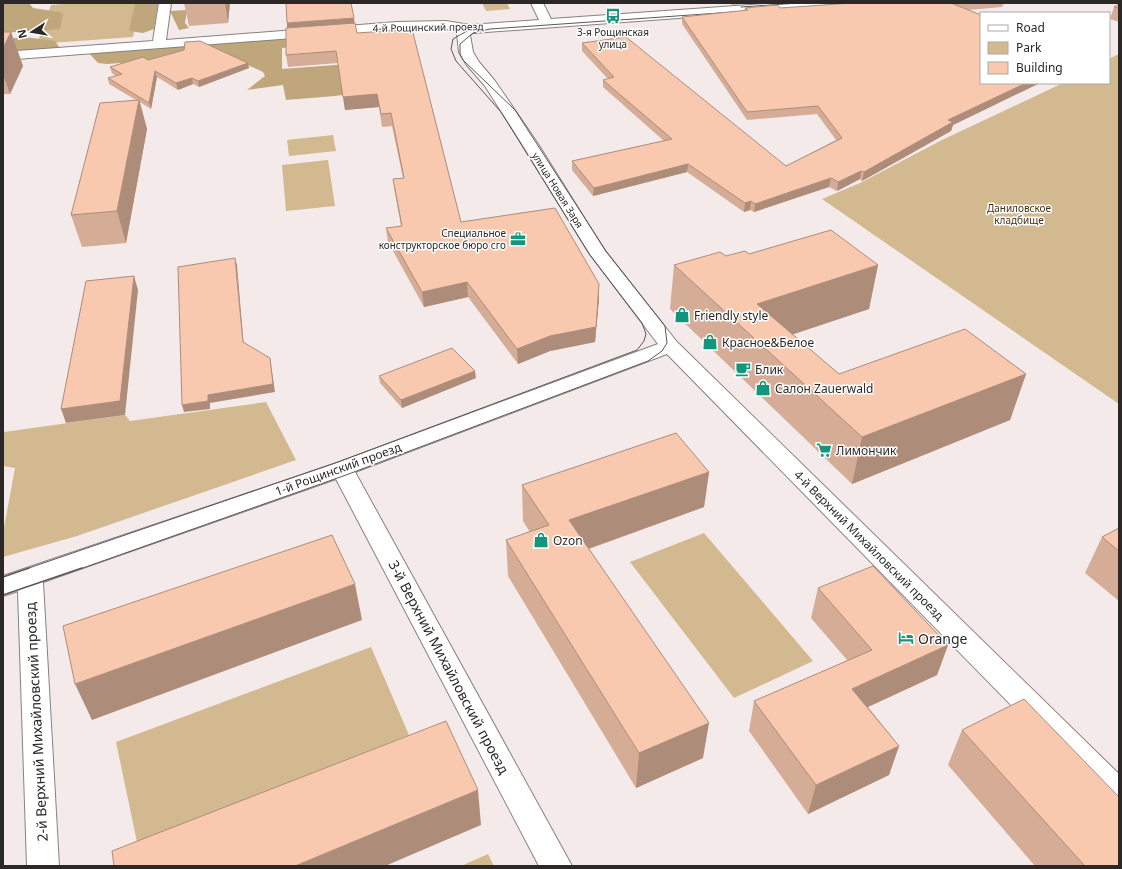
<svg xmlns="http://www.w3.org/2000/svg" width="1122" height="869" viewBox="0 0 1122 869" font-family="'Noto Sans',sans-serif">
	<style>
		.green { fill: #d2b98f }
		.forest { fill: #bfa67b }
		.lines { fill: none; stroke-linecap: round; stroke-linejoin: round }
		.minor-casing { stroke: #898080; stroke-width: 2 }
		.minor { fill: #fff; fill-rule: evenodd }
		.tram-far1 { stroke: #5c5757; stroke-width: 1 }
		.tram { stroke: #5c5757; stroke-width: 1.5 }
		.wall { fill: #d5ac96 }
		.shaded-wall { fill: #ae8c7a }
		.building { fill: #f8c8af; stroke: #ae8c7a }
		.labels { text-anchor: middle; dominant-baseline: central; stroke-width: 3; stroke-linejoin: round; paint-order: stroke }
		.far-street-label { font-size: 10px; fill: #2c2828; stroke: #fff }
		.far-poi-label { font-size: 10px; fill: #2c2828; stroke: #fff }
		.far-park-label { font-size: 10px; fill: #43310d; stroke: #fff }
		.poi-label { font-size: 12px; fill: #2c2828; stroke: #fff; text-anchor: start }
		.street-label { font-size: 12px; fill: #2c2828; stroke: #fff }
		.near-poi-label { font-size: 14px; fill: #2c2828; stroke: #fff; text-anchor: start }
		.near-street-label { font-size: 14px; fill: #2c2828; stroke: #fff }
	</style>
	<rect width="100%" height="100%" fill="#f5eaea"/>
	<path class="green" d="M77 3H140L133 37 37 44 51 5Z
		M482 3H507L510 9 486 11Z
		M1119 54V404L822 199 860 183 942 140 1063 83H1109V59Z
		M333 135 336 151 289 156 287 140Z
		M328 160 335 206 286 211 282 165Z
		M266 402 296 460 77 536 3 557V533L15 468 3 466 4 432 125 415 130 421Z
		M704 533 813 661 734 698 630 562Z
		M371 647 409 735 137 842 116 742Z
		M488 854 494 866H461Z"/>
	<path class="forest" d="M3 3H29L33 8 59 12 63 14 60 29 3 33Z
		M135 3H158L154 29 143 33 129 31Z
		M187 10 185 23 189 28 179 30 170 11Z
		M302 35 407 38 282 48V69L375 62 378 90 335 96 286 100 283 85 247 90 265 76 263 72 226 55 107 64 98 63 88 52Z
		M25 37 55 41 60 48 3 52V39Z"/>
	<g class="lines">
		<g class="minor-casing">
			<path id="minor" d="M159 3H171L166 40 397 22 446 21 470 25 539 20 531 3H543L551 19 779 3H836L830 7 473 33 470 35 473 52 479 62 495 81 538 144 605 251 677 342 1119 774V808L1108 804 667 354 355 472 572 866H539L336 479 43 582 59 866H27L18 591 3 596V576L334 464 658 344 589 253 522 144 485 86 466 64 459 52 457 34 459 31 446 29 397 30 3 60V52L153 41Z"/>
		</g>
		<use href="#minor" class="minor"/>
		<path class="tram-far1" d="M741 7 799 3
			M26 569 338 462 637 350 644 341 646 334 642 323 590 255 501 112 456 61 451 49 453 39 472 28
			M80 569 346 475 648 361 662 351 667 343 665 326 606 251 515 110 463 60 460 54V44L473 33 490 29 748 11"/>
		<path class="tram" d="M3 577 29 568
			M3 595 82 568"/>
	</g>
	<path class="wall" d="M184 3H230L228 23 189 26Z
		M730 3H758L732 5Z
		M852 3H1004L1002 7 968 10 981 83H1040L953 125 951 131 862 181 860 179 837 191 829 187 754 212 750 210 744 212 687 172 593 196 572 170V161L664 141 603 87V80L608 79 582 51V43L786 166 836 140 817 114 747 120 682 24V17L744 11 745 8H780Z
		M1119 4V22L1110 19 1114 7Z
		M354 18 357 33 461 222 599 284V299L595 342 550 351 518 364 468 297 424 307 388 242 386 228 401 226 395 193 393 179 403 178 392 126 382 127 379 107 345 110 338 63 288 67 286 55 287 28Z
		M3 32H11L23 66 10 94H3Z
		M148 60 248 63 249 68 199 87 193 84 178 90 157 77 151 109 140 102 147 129 126 243 82 247 71 215 136 100 109 84 108 78 116 76 112 73 110 67Z
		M749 254 878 265 869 309 792 334 839 374H1026L1010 420 852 484 670 309 674 265 726 256Z
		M379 376 476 378 402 408 380 383Z
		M709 472 704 507 589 549 703 758 636 788 508 576 506 540 530 532 523 521 522 485Z
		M1119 528V601L1085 573 1102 537Z
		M818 588 948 645 937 675 868 707 899 746 889 775 808 814 749 731 754 701 848 661 811 618Z
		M962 730 1119 866H1035L948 765Z"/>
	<path class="shaded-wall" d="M225 3H230L228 23Z
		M354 18V24L287 29V23Z
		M11 32 23 66 10 94 3 74V48Z
		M248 63 249 68 199 87 198 81Z
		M155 71 157 77 151 109 149 103Z
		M192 78 193 84 178 90 176 83Z
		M1026 83H1040L953 125 951 131 862 181 864 172 948 120Z
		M377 94 379 107 345 110 343 97Z
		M139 100 147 129 126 243 117 211Z
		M688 164 687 172 593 196 594 188Z
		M861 171 860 179 837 191 838 182Z
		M831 178 829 187 754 212 755 204Z
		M751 201 750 210 744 212 745 203Z
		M235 258 237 265 244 349 243 342Z
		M878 265 869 309 761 345 757 304Z
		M134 276 138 290 125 415 66 423 61 409Z
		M467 282 468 297 424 307 422 292Z
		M599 284V299L595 342 550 351 518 364 517 349Z
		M270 358 275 392 210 403V409L184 412 182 405 208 395Z
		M475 371 476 378 402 408 401 400Z
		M1026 374 1010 420 852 484 862 437Z
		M709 472 704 507 568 556 569 520Z
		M355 584 362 620 92 720 75 684Z
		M948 645 937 675 844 718 852 689Z
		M709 723 703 758 636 788 639 753Z
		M899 746 889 775 808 814 816 785Z
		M478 790 481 825 385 866H295Z"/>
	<path class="building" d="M286 3H351L354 18 287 23Z
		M852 3H951L981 15V83H1026L948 120 953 122 864 172 861 171 838 182 831 178 755 204 751 201 745 203 688 164 594 188 572 161 672 139 603 80 614 77 582 43 626 37 786 166 842 138 818 106 747 112 682 17 748 10 745 8 777 5 780 8Z
		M1119 4V8L1114 7Z
		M355 23 357 33 412 29 461 222 555 208 599 284 596 327 550 336 517 349 467 282 422 292 386 228 402 226 393 179 404 178 391 113 381 114 377 94 343 97 336 51 286 55V28Z
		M3 32H11L3 48Z
		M200 41 248 63 198 81 192 78 176 83 155 71 149 103 108 78 122 74 110 67 143 57 148 60 184 50 185 42Z
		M139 100 117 211 71 215 100 103Z
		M831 230 878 265 757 304 839 374 965 329 1026 374 862 437 674 265 720 252 726 256 745 251 749 254Z
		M235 258 243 342 270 358 273 384 208 395V401L182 405 178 267Z
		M134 276 120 401 61 409 86 281Z
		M452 348 475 371 401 400 379 376Z
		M676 433 709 472 569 520 709 723 639 753 506 540 549 525 522 485Z
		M1119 528V551L1102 537Z
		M332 535 355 584 75 684 63 626Z
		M873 566 948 645 852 689 899 746 816 785 754 701 872 650 818 588Z
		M1024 699 1119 797V866H1085L962 730Z
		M446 721 478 790 295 866H114L112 851Z"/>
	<defs>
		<g id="bus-bare" transform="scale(1.2)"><path d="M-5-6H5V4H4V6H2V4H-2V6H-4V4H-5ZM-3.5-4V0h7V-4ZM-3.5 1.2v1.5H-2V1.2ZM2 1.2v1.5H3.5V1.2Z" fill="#14957e" stroke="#fff" stroke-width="2.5" paint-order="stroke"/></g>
		<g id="office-bare" transform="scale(1.2)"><path d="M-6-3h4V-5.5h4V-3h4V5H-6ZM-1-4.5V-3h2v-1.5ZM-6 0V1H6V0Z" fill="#14957e" stroke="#fff" stroke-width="2.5" paint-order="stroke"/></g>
		<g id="shop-bare" transform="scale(1.2)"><path d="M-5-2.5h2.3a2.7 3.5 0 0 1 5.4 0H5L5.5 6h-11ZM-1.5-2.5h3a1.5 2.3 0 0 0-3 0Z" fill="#14957e" stroke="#fff" stroke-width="2.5" paint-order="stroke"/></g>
		<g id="cafe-bare" transform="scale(1.2)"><path d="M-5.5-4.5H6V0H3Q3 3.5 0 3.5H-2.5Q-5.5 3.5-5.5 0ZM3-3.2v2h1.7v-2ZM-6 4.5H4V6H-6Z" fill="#14957e" stroke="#fff" stroke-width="2.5" paint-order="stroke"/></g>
		<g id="supermarket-bare" transform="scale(1.2)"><path d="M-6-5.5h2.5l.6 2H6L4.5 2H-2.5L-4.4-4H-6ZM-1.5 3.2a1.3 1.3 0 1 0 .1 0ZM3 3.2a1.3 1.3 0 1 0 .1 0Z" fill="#14957e" stroke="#fff" stroke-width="2.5" paint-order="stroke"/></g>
		<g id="hotel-bare" transform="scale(1.2)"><path d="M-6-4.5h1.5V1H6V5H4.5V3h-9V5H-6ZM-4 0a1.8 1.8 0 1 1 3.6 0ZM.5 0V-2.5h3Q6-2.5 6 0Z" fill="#14957e" stroke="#fff" stroke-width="2.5" paint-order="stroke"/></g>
	</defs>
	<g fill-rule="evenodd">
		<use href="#bus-bare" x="613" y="16"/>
		<use href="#office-bare" x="518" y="239"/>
		<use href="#shop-bare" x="682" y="315"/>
		<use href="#shop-bare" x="710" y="342"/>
		<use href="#cafe-bare" x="743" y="369"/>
		<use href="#shop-bare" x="763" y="388"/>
		<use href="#supermarket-bare" x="824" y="450"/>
		<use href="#shop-bare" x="541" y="540"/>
		<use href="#hotel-bare" x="906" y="638"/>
	</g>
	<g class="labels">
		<g class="far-street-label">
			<text transform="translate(428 27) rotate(-1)">4-й Рощинский проезд</text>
			<text transform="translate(558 190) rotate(58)">улица Новая Заря</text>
		</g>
		<g class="far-poi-label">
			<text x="613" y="32">3-я Рощинская<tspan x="613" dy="12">улица</tspan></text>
			<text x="506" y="233" text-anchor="end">Специальное<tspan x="506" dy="12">конструкторское бюро сго</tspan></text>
		</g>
		<g class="far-park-label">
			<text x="1019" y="208">Даниловское<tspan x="1019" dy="12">кладбище</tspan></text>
		</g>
		<g class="poi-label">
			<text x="694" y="315">Friendly style</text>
			<text x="722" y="342">Красное&amp;Белое</text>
			<text x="755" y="369">Блик</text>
			<text x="775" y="388">Салон Zauerwald</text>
			<text x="836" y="450">Лимончик</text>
			<text x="553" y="540">Ozon</text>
		</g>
		<g class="street-label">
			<text transform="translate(338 469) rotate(-20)">1-й Рощинский проезд</text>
			<text transform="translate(869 545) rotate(45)">4-й Верхний Михайловский проезд</text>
		</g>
		<g class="near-poi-label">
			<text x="918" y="638">Orange</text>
		</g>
		<g class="near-street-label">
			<text transform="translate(449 667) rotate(62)">3-й Верхний Михайловский проезд</text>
			<text transform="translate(36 722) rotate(-93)">2-й Верхний Михайловский проезд</text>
		</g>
	</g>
	<rect width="1122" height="869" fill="none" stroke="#2c2828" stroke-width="8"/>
	<rect x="980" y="12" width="130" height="72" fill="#ffffff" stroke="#aba9a9"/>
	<rect x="988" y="25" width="20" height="6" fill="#ffffff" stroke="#aba9a9"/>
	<text x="1016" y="32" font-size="12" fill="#2c2828">Road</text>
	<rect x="988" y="42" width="20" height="12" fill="#d2b98f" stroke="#aba9a9"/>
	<text x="1016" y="52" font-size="12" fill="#2c2828">Park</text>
	<rect x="988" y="62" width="20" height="12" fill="#f8c8af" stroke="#aba9a9"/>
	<text x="1016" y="72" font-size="12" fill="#2c2828">Building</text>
	<g transform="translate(32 32) rotate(258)" stroke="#ffffff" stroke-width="3" paint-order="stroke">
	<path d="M0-3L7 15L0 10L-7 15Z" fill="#2c2828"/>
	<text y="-6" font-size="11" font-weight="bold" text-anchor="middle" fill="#2c2828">N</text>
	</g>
</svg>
